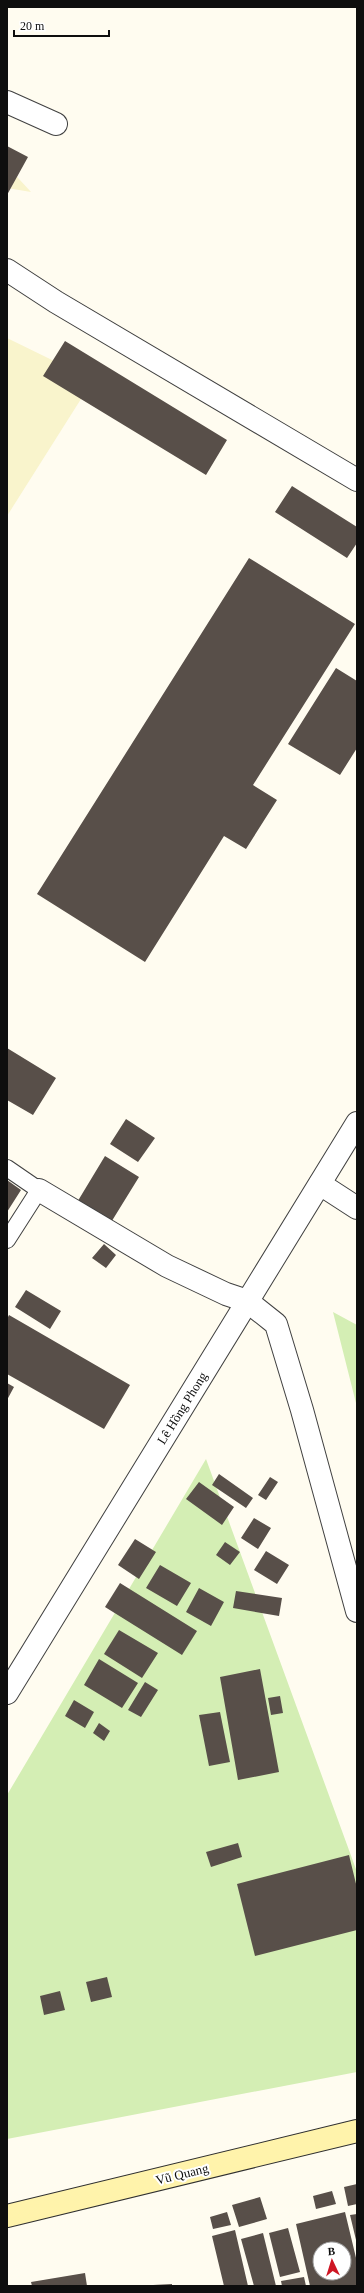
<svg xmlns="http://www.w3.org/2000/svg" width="364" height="2293" viewBox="0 0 364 2293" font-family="Georgia,serif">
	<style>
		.farmland { fill: #f9f4cc }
		.green { fill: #d4eeb4 }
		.building { fill: #584f49; fill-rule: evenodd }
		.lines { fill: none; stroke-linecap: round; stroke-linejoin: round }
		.service-casing { stroke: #414141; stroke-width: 18 }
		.minor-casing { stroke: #414141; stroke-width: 24 }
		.tertiary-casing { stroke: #414141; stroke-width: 24 }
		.secondary-casing { stroke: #303030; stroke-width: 24 }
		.service { stroke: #fff; stroke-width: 16 }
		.minor { stroke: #fff; stroke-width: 22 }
		.tertiary { stroke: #fff; stroke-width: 22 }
		.secondary { stroke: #fff3ab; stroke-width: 22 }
		.labels { text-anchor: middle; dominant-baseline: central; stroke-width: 4; stroke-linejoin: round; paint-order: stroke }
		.street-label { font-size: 13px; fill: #0e0e0e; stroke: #fff }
	</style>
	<rect width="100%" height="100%" fill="#fffcf0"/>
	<path class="farmland" d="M7 166 31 192 7 188Z
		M7 338 93 380 7 516Z"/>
	<path class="green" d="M333 1312 357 1325V1407Z
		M206 1459 357 1872V2072L7 2139V1795Z"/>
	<path class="building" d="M7 146 28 157 7 195Z
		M65 341 227 440 206 475 43 376Z
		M292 486 357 527V543L347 558 275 512Z
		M249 558 355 624 253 785 277 800 246 849 224 836 145 962 37 894Z
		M336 668 357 681V748L340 775 288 744Z
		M7 1048 56 1078 33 1115 7 1100Z
		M126 1119 155 1138 138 1162 110 1144Z
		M105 1156 139 1177 110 1224 76 1204Z
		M7 1180 21 1190 7 1212Z
		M104 1244 116 1255 106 1268 92 1258Z
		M26 1290 61 1311 50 1329 15 1307Z
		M9 1315 130 1385 104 1429 7 1374V1319Z
		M7 1383 14 1387 7 1400Z
		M219 1474 253 1498 246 1508 212 1485Z
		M270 1477 278 1482 266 1500 258 1495Z
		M199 1482 234 1507 222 1525 186 1499Z
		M254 1518 271 1528 258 1549 241 1538Z
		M135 1539 156 1552 139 1579 118 1565Z
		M225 1542 240 1552 230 1565 216 1555Z
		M266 1551 289 1565 277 1584 254 1570Z
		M160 1565 191 1583 177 1606 146 1588Z
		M120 1583 197 1631 182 1655 105 1607Z
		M199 1588 224 1602 211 1626 186 1612Z
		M236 1591 282 1598 279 1616 233 1608Z
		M119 1630 158 1653 142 1678 104 1654Z
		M99 1659 138 1683 122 1708 84 1685Z
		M260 1669 279 1772 238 1780 220 1677Z
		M145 1682 158 1690 141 1717 128 1710Z
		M280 1696 283 1713 271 1715 268 1698Z
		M74 1700 94 1712 85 1728 65 1716Z
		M220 1712 230 1762 209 1766 199 1715Z
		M99 1723 110 1731 104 1741 93 1733Z
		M238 1843 242 1857 211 1867 206 1852Z
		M349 1855 357 1888V1930L255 1956 237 1884Z
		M107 1977 112 1997 91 2002 86 1982Z
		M60 1991 65 2010 44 2015 40 1996Z
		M357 2184V2204L348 2206 344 2187Z
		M332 2191 336 2204 316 2209 313 2196Z
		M260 2197 267 2219 239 2227 232 2205Z
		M227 2212 231 2225 213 2229 210 2217Z
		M345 2212 357 2262V2286H310L296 2224ZM320 2249H344V2273H320Z
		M357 2214V2240H356L350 2215Z
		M288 2228 300 2272 280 2277 269 2233Z
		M235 2230 248 2286H224L212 2236Z
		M263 2233 276 2286H254L241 2239Z
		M85 2273 87 2286H32L31 2282Z
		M304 2277 306 2286H282L281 2281Z
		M172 2284V2286H153V2285Z"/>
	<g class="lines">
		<g class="service-casing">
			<path id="service" d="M7 1168 39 1190 7 1240"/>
		</g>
		<g class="minor-casing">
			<path id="minor" d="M7 102 56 124
				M7 270 56 302 357 480
				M320 1184 357 1208
				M39 1190 167 1266 226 1294 247 1301 276 1324 302 1410 357 1611"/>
		</g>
		<g class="tertiary-casing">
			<path id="tertiary" d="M7 1693 357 1123"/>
		</g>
		<g class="secondary-casing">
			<path id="secondary" d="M7 2216 357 2131"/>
		</g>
		<use href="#service" class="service"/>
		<use href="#minor" class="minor"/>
		<use href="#tertiary" class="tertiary"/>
		<use href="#secondary" class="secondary"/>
	</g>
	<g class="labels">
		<g class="street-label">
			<text transform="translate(182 1408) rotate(-58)">Lê Hồng Phong</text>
			<text transform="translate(182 2174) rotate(-14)">Vũ Quang</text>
		</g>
	</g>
	<rect width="364" height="2293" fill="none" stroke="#0e0e0e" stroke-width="16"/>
	<g transform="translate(332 2261) rotate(356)"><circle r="19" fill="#ffffff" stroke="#9f9f9f"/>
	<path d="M0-3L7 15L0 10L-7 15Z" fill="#ce1624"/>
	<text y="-6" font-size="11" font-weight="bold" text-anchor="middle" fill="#0e0e0e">B</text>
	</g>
	<path d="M14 30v6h95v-6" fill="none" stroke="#0e0e0e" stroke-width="2"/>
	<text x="20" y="30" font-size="12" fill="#0e0e0e" stroke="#ffffff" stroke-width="3" paint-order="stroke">20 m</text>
</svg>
